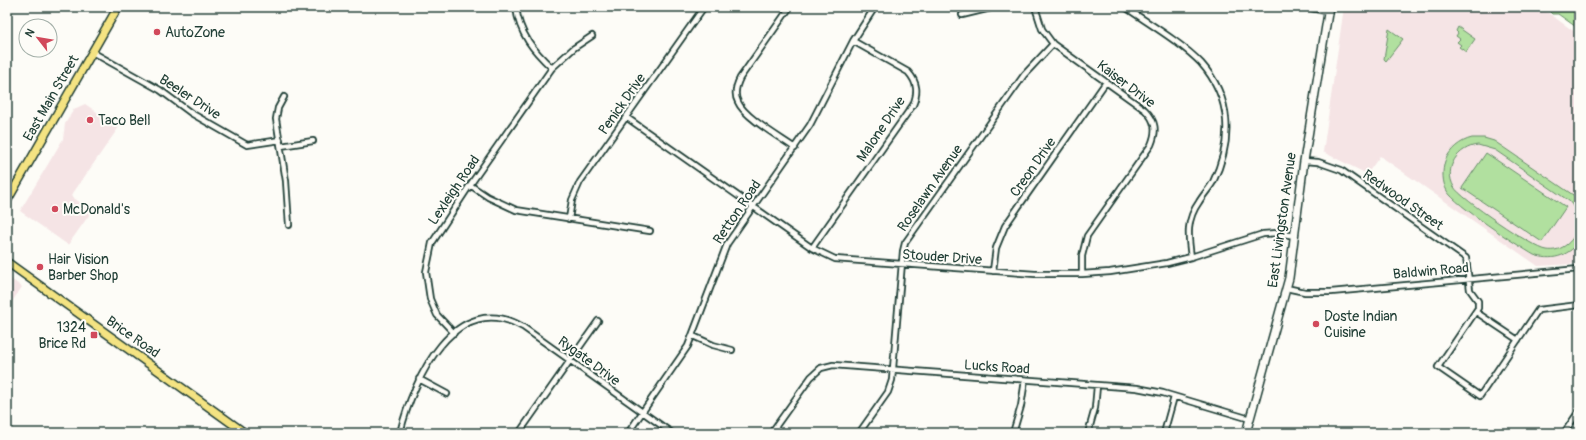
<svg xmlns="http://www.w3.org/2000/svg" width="1586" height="440" viewBox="0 0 1586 440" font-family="Pangolin,sans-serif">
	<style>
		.built { fill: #f5e4e5 }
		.green { fill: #b1e09f; stroke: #688e6a; fill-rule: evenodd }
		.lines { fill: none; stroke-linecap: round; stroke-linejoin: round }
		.minor-casing { stroke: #1f3d34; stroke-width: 8 }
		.tertiary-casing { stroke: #1f3d34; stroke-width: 9 }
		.secondary-casing { stroke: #1f3d34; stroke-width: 10 }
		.primary-casing { stroke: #1f3d34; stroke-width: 10 }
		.minor { stroke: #fdfcf7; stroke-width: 4.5 }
		.tertiary { stroke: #fdfcf7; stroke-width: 6 }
		.secondary { stroke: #fdfcf7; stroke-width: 7 }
		.primary { stroke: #f4e382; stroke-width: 7 }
		.poi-dot { fill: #d1495b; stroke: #fdfcf7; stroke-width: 1.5 }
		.labels { text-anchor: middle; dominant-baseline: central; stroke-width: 4; stroke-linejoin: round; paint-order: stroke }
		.poi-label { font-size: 14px; fill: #1f3d34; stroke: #fdfcf7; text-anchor: start }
		.street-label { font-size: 14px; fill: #1f3d34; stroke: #fdfcf7 }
	</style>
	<rect width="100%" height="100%" fill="#fdfcf7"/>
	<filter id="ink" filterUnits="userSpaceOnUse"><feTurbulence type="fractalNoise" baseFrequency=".025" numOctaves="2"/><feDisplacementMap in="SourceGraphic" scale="8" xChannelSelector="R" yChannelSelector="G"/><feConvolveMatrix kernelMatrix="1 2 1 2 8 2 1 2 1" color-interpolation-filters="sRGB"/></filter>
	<g filter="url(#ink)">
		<path class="built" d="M1344 7H1540L1579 35V256L1573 264 1538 266 1380 156 1367 174 1323 152Z
			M85 104 119 127 71 196 92 211 68 245 20 211 63 139 65 124 74 109Z
			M7 276 22 287 7 309Z"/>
		<path class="green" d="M1545 7H1579V29L1558 14H1552Z
			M1458 27 1475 39 1466 52 1459 47 1461 45 1457 42 1460 39 1456 36 1458 33 1456 31Z
			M1389 29 1403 39 1386 61 1384 59Z
			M1472 138H1484L1494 141 1579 199V242C1567 257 1551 261 1534 255 1517 245 1455 205 1447 191 1442 182 1442 171 1445 161 1450 149 1460 141 1472 138ZM1478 145 1495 150 1569 201C1577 210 1580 221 1576 232 1571 244 1559 252 1547 250 1534 249 1460 198 1454 187 1443 168 1458 147 1478 145Z
			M1486 153 1566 207 1542 242 1462 188Z"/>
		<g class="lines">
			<g class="minor-casing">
				<path id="minor" d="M516 7C519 34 534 51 552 68
					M790 7 740 78C736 86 734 95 738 102 744 117 781 138 795 148
					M1035 7 1042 29 1053 44 1145 110C1156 121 1157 131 1151 145L1087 236 1082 256V274
					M1125 7C1148 23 1182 43 1201 63 1232 98 1233 141 1213 182 1209 189 1203 195 1199 202 1186 220 1188 236 1191 257
					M962 15 995 7
					M92 52 160 90 191 113 247 145 280 140
					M284 97 278 108 276 119 286 181 289 225
					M626 117 812 248 835 259 1035 274H1082L1110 272 1167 263 1191 257 1263 234 1278 233 1295 236
					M281 146 313 141
					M1304 161 1318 162 1341 170 1466 258 1470 290 1478 301V308L1438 367 1480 396 1538 310 1579 305
					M470 185 488 197 516 210 650 231
					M569 219 572 200 580 182 704 7
					M812 248 913 105C918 93 918 83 908 72L853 41
					M993 271 996 248 1005 226 1106 82
					M1286 288 1305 292H1331L1579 269
					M1476 312 1518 340
					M454 333 437 315 430 299 426 272 432 243 470 185 552 68 574 48 592 36
					M693 336 713 345 732 350
					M419 379 447 394
					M400 433C413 380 455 288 523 327L672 433
					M519 433 598 321
					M628 433 688 346 727 244 810 125 853 41 875 7
					M771 433 811 377 821 368 833 365 1137 388 1163 393 1250 419
					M859 433 888 392 892 380 903 251 905 243 1024 75 1053 44
					M1013 433 1021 406 1025 380
					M1088 433 1095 408 1097 386
					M1164 433 1174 397
					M1564 433 1579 411"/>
			</g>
			<g class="tertiary-casing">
				<path id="tertiary" d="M1309 7 1328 11"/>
			</g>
			<g class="secondary-casing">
				<path id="secondary" d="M1246 433 1289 278 1304 161 1329 7"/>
			</g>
			<g class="primary-casing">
				<path id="primary" d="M7 201 118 7
					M7 262 245 433"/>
			</g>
			<use href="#minor" class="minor"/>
			<use href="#tertiary" class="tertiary"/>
			<use href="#secondary" class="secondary"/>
			<use href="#primary" class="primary"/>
		</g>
	</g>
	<g class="poi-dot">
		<circle cx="157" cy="32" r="4"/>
		<circle cx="90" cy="120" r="4"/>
		<circle cx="55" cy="209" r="4"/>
		<circle cx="40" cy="267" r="4"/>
		<circle cx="1316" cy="324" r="4"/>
		<rect x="90" y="331" width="8" height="8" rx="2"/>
	</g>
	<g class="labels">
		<g class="poi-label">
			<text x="165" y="32">AutoZone</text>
			<text x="98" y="120">Taco Bell</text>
			<text x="63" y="209">McDonald's</text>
			<text x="48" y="259">Hair Vision<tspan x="48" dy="16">Barber Shop</tspan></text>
			<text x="1324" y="316">Doste Indian<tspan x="1324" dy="16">Cuisine</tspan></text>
			<text x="86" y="327" text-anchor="end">1324<tspan x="86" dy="16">Brice Rd</tspan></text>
		</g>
		<g class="street-label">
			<text transform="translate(1126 84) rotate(37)">Kaiser Drive</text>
			<text transform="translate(190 97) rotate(33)">Beeler Drive</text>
			<text transform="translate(51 98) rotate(-60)">East Main Street</text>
			<text transform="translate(622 104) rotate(-55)">Penick Drive</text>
			<text transform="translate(881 129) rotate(-56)">Malone Drive</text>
			<text transform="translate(1033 167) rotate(-55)">Creon Drive</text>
			<text transform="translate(930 188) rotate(-55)">Roselawn Avenue</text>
			<text transform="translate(454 190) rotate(-56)">Lexleigh Road</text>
			<text transform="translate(1403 200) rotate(35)">Redwood Street</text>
			<text transform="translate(737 212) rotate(-56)">Retton Road</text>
			<text transform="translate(1282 220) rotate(-82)">East Livingston Avenue</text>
			<text transform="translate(942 257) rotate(4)">Stouder Drive</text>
			<text transform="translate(1431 271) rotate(-5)">Baldwin Road</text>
			<text transform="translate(133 337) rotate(35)">Brice Road</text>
			<text transform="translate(589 361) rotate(36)">Rygate Drive</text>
			<text transform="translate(997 367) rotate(4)">Lucks Road</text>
		</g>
	</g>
	<rect width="1586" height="440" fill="none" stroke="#fdfcf7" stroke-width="24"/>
	<rect x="12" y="12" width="1562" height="416" fill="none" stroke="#1f3d34" stroke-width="1.5" filter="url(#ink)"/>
	<g transform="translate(38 38) rotate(301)"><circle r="19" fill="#fdfcf7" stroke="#a4b0a9"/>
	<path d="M0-3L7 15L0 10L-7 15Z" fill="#d1495b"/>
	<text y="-6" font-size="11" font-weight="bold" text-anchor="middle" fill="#1f3d34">N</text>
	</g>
</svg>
